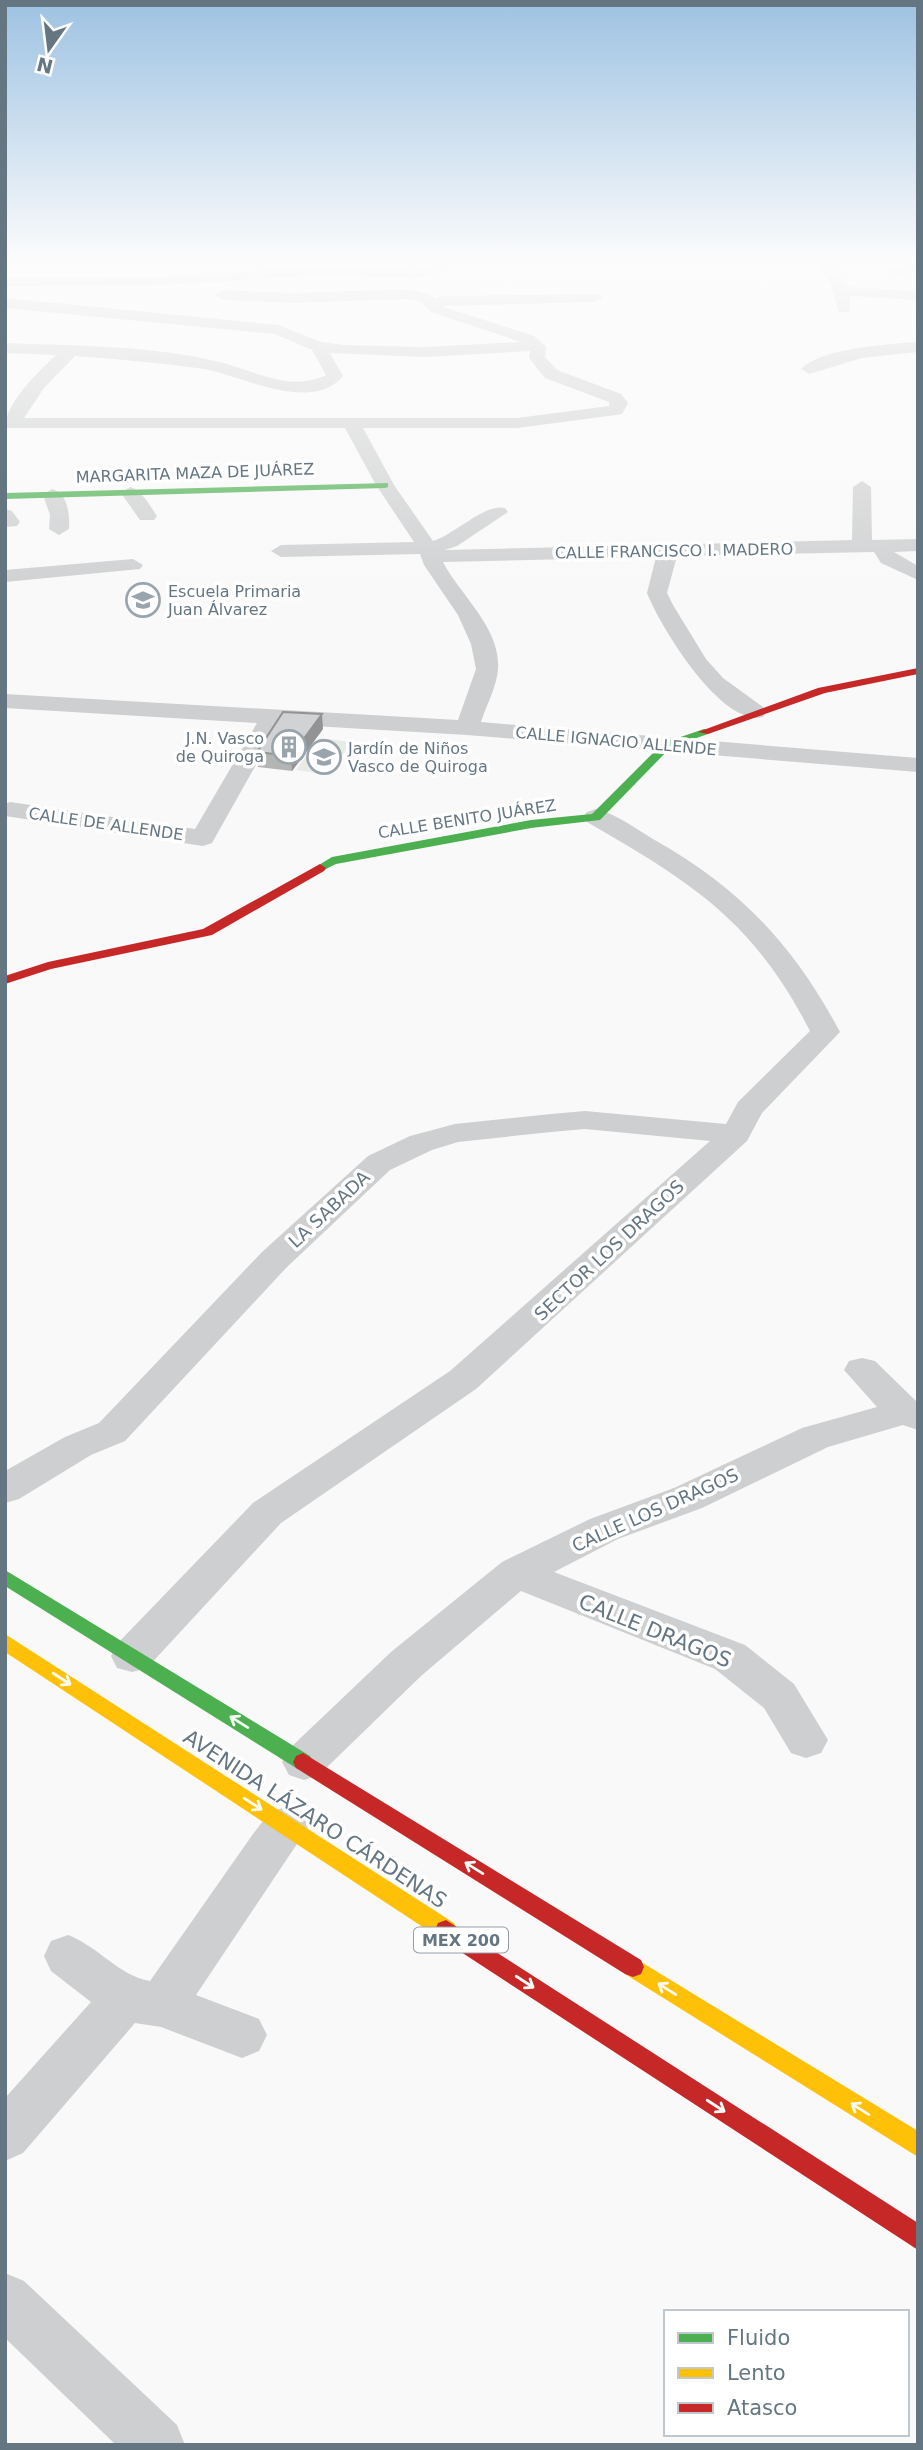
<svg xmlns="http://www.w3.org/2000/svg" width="923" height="2450" viewBox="0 0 923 2450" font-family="'DejaVu Sans',sans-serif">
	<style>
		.green { fill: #e8ebe6 }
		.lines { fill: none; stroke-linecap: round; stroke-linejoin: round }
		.street { fill: #cecfd0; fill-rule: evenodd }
		.fast { fill: #4caf50; fill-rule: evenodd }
		.slow { fill: #ffc107; fill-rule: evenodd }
		.jam { fill: #c62828; fill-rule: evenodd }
		.wall { fill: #b3b5b5 }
		.shaded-wall { fill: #929394 }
		.building { fill: #d0d2d3; stroke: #929394; stroke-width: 2 }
		.oneway { stroke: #f6fbf6 }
		.labels { text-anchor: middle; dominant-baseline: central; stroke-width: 7; stroke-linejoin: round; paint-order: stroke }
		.far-street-label { font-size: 16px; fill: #657683; stroke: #fff }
		.far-poi-label { font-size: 16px; fill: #657683; stroke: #fff; text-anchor: start }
		.shield { fill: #fff; stroke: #939fa8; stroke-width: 2 }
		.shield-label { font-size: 16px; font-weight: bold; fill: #657683 }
		.street-label { font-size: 18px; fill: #657683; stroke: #fff }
		.near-street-label { font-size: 21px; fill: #657683; stroke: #fff }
	</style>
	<rect width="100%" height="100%" fill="#f9f9f9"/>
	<path class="green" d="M319 738 351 742 329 775 296 770Z"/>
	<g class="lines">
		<path class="street" d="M426 262H440L442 271 418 279 327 275 163 285 5 286V278L163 277 327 267 418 271 427 268Z
			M815 262H830L847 287 918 291V300L850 296 849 312H839L830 283Z
			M918 264V272L894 274 887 270 894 266Z
			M408 289 429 294 435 299 441 296 600 294 603 297 595 302 441 306 534 336 546 346 545 357 557 370 621 394 628 403 622 414 616 415 517 428H363L394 485 433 541C454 535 485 503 505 508L508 512 457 546 445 550 852 540 853 487 862 481 871 487 872 540 918 539V551L894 552 918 566V580L881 563 874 552 677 556 667 593 673 605 706 659 723 678 763 707 767 712 763 717C721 727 660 626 647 593L656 557 443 562C460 595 501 628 498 669 497 686 486 706 481 722L918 758V772L467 735 279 724 212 843 203 846 5 816V804L10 802 195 829 257 723 5 708V694L458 720 476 669 471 644 458 615 424 565 420 554 281 557 271 551 281 545 414 542 376 485 345 428H5C5 403 38 372 56 355L5 353V343C76 346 154 345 223 363 257 372 291 392 326 375L312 350 275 334 5 308V298L278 325 321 342 345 345 425 347 521 342 431 312 419 301 408 299 292 303 222 300 214 295 222 290 292 293ZM530 351 529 358 545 378 609 402V406L517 418H24L44 388 75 356C118 359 161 363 204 369 240 375 312 414 343 376L330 353 425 357Z
			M918 342V352L862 358 809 374 801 369C820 348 889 344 918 342Z
			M130 487C142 490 150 506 157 516L154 520H140L121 493Z
			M52 489C68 493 70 515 69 529L59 535 49 529 50 515 43 495Z
			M5 509 12 511 20 522 17 526 5 527Z
			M133 559 143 565 140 569 5 582V570Z
			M596 809C616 814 635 828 653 839 740 888 793 944 840 1032L762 1113 747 1141 476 1389 281 1523 147 1668 132 1672 117 1668 111 1656 117 1644 253 1503 450 1371 710 1141 585 1129 551 1132 458 1142 432 1150 390 1170 286 1268 125 1441 91 1455 19 1499 5 1503V1471L65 1437 99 1423 262 1252 368 1156 410 1136 455 1124 551 1114 585 1111 726 1124 738 1102 810 1031C753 920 691 882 587 822L583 817 587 812Z
			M862 1358 875 1361 918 1403V1430L903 1425 828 1447 702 1508 618 1539 554 1572 745 1645 794 1684 828 1740 821 1753 806 1758 791 1753 764 1708 715 1669 521 1591 421 1676 319 1775 304 1780 289 1775 282 1762 289 1749 391 1652 502 1562 590 1519 674 1488 802 1428 877 1407 844 1370 849 1361Z
			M286 1807 302 1812 309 1826 196 1995 259 2019 267 2035 259 2051 242 2058 161 2027 135 2023 23 2153 5 2161V2098L91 2002 51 1971 44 1956 51 1941 68 1935C98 1946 119 1976 150 1981L253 1834 270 1812Z
			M5 2273 24 2281 177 2425 185 2445H116L5 2338Z"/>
		<path class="fast" d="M388 483V487L385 488 5 499V493Z
			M704 729 708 730V734L671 747 600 820 531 828 336 864 320 872 314 868 332 857 531 820 592 814 663 743Z
			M5 1570 310 1756 313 1762 310 1768 303 1771 296 1768 5 1586Z"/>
		<path class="slow" d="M5 1634 454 1923 457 1930 454 1937 446 1940 438 1937 5 1652Z
			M633 1957 918 2131V2157L625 1974 622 1967 625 1960Z"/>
		<path class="jam" d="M918 668V674L825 693 708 734 698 732 818 688Z
			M320 864 326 868 324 871 212 935 51 969 5 984V976L48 962 203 929Z
			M303 1753 641 1960 644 1967 641 1974 633 1977 625 1974 296 1768 293 1762 296 1756Z
			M446 1920 918 2223V2250L438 1937 435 1930 438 1923Z"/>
	</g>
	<path class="wall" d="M323 729 292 771 258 767 257 752Z"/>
	<path class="shaded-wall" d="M322 714 323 729 292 771 291 756Z"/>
	<path class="building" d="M283 712 322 714 291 756 257 752Z"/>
	<defs><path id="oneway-shaft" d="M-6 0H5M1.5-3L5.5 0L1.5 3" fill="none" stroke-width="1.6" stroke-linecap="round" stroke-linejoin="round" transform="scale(1.75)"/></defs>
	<g class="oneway">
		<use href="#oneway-shaft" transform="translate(62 1679) rotate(33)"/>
		<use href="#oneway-shaft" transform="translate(239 1722) rotate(-148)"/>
		<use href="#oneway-shaft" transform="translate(253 1804) rotate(33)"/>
		<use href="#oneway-shaft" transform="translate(474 1868) rotate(-148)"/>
		<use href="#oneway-shaft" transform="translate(525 1982) rotate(33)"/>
		<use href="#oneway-shaft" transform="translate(667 1989) rotate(-148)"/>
		<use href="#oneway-shaft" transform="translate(716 2106) rotate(33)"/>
		<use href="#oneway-shaft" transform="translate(860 2109) rotate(-148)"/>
	</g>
	<linearGradient id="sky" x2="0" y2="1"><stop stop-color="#9dc2e2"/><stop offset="0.43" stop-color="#fcfcfc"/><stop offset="1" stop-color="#fcfcfc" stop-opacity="0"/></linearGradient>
	<rect width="923" height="605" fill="url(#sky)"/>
	<defs>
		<g id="school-ring" transform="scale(1.75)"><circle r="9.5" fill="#fff" stroke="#99a4ac" stroke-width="1.5"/><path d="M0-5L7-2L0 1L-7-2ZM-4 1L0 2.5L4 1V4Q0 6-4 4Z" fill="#99a4ac"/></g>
		<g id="building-ring" transform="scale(1.75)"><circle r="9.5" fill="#fff" stroke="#99a4ac" stroke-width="1.5"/><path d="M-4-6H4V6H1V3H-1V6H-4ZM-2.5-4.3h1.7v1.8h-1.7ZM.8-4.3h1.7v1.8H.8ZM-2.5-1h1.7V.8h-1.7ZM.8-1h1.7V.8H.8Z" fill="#99a4ac"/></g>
	</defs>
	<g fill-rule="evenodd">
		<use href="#school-ring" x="143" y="600"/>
		<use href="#building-ring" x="289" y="747"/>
		<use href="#school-ring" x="324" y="757"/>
	</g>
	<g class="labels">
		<g class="far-street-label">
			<text transform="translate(195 473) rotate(-2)">MARGARITA MAZA DE JUÁREZ</text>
			<text transform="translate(674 551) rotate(-1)">CALLE FRANCISCO I. MADERO</text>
			<text transform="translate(616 741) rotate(5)">CALLE IGNACIO ALLENDE</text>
			<text transform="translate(467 819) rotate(-9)">CALLE BENITO JUÁREZ</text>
			<text transform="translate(106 824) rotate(8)">CALLE DE ALLENDE</text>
		</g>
		<g class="far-poi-label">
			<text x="168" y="591">Escuela Primaria<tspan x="168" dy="18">Juan Álvarez</tspan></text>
			<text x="264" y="738" text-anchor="end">J.N. Vasco<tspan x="264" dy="18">de Quiroga</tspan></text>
			<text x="348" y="748">Jardín de Niños<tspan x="348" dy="18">Vasco de Quiroga</tspan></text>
		</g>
		<rect class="shield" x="414" y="1927.5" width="94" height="25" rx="5"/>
		<g class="shield-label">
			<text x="461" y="1940">MEX 200</text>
		</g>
		<g class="street-label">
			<text transform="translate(329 1209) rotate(-43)">LA SABADA</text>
			<text transform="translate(609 1250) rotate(-43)">SECTOR LOS DRAGOS</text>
			<text transform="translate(655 1510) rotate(-24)">CALLE LOS DRAGOS</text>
		</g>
		<g class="near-street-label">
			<text transform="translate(655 1631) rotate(22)">CALLE DRAGOS</text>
			<text transform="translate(315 1819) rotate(33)">AVENIDA LÁZARO CÁRDENAS</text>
		</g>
	</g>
	<rect width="923" height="2450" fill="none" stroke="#657683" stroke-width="14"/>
	<rect x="664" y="2310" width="245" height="126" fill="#ffffff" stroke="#c1c8cd" stroke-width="2"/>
	<rect x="678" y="2333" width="35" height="10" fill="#4caf50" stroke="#c1c8cd" stroke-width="2"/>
	<text x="727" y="2345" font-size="21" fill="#657683">Fluido</text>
	<rect x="678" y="2368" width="35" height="10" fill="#ffc107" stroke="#c1c8cd" stroke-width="2"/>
	<text x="727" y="2380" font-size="21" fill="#657683">Lento</text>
	<rect x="678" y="2403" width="35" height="10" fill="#c62828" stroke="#c1c8cd" stroke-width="2"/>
	<text x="727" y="2415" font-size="21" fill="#657683">Atasco</text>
	<g transform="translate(49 49) rotate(194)" stroke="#ffffff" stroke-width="5" paint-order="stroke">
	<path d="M0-5L12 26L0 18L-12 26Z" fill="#657683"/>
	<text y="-10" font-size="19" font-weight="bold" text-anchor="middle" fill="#657683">N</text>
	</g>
</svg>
